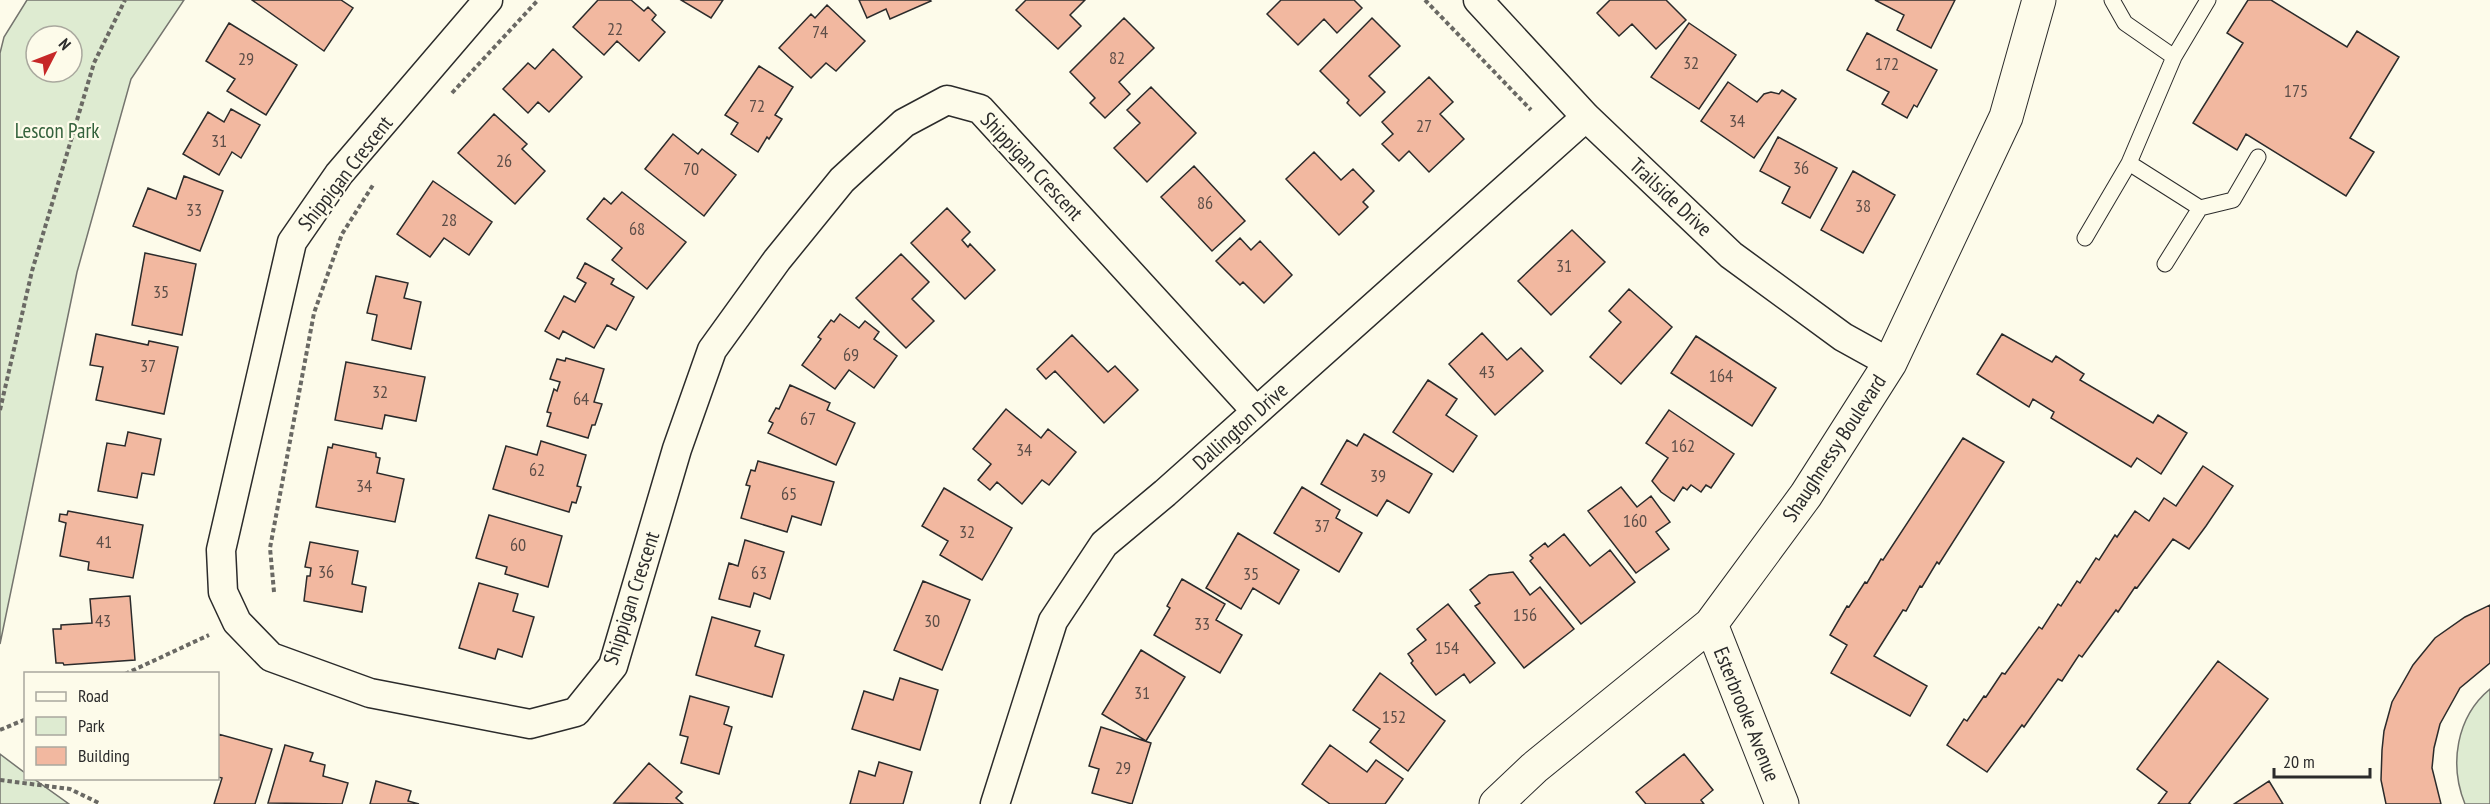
<svg xmlns="http://www.w3.org/2000/svg" width="2490" height="804" viewBox="0 0 2490 804" font-family="'PT Sans Narrow',sans-serif">
	<style>
		.green { fill: #deebd1; stroke: #74746e; stroke-width: 1.5; fill-rule: evenodd }
		.building { fill: #f2b8a0; stroke: #2b2b2b; stroke-width: 1.5 }
		.lines { fill: none; stroke-linecap: round; stroke-linejoin: round }
		.service-casing { stroke: #2b2b2b; stroke-width: 17 }
		.minor-casing { stroke: #2b2b2b; stroke-width: 31 }
		.tertiary-casing { stroke: #2b2b2b; stroke-width: 35 }
		.path { stroke: #6a6964; stroke-width: 4; stroke-dasharray: 4.5 3; stroke-linecap: butt }
		.service { stroke: #fdfbea; stroke-width: 15 }
		.minor { stroke: #fdfbea; stroke-width: 28 }
		.tertiary { stroke: #fdfbea; stroke-width: 33 }
		.labels { text-anchor: middle; dominant-baseline: central; stroke-width: 4.5; stroke-linejoin: round; paint-order: stroke }
		.number-label { font-size: 18px; fill: #5d4e48 }
		.park-label { font-size: 21px; fill: #34623c; stroke: #fdfbea }
		.street-label { font-size: 21px; fill: #2b2b2b; stroke: #fdfbea }
	</style>
	<rect width="100%" height="100%" fill="#fdfbea"/>
	<path class="green" d="M27 0H184L131 79 77 272 0 644V53L4 37ZM36 36H72V72H36Z
		M2490 689V804H2465C2449 765 2456 717 2490 689Z
		M0 754 25 773 26 778 34 779 69 804H0Z"/>
	<path class="building" d="M252 0H341L353 8 324 51Z
		M598 0H631L644 11 648 7 656 15 652 20 665 32 639 61 617 41 604 55 573 27Z
		M681 0H723L711 18Z
		M859 0H930L931 1 890 19 886 9 867 18Z
		M1026 0H1085L1070 15 1081 26 1058 49 1016 10Z
		M1281 0H1354L1362 8 1337 33 1324 19 1298 45 1267 14Z
		M1610 0H1666L1686 20 1656 49 1632 24 1619 36 1597 13Z
		M1875 0H1955L1931 48 1897 30 1904 15Z
		M2248 0H2271L2347 47 2357 31 2399 57 2350 138 2374 152 2346 196 2246 134 2237 150 2193 123 2243 43 2227 33Z
		M827 5 865 41 836 71 826 63 811 78 779 48 811 14 815 18Z
		M1124 18 1154 48 1119 82 1130 94 1105 118 1090 103 1095 98 1070 72Z
		M1372 18 1400 46 1369 76 1385 92 1360 116 1347 103 1349 100 1320 71Z
		M229 23 297 65 266 115 227 91 235 79 206 61Z
		M1689 23 1736 55 1699 109 1651 77Z
		M1867 33 1937 70 1917 107 1914 105 1907 118 1882 104 1889 92 1847 70Z
		M553 49 582 77 549 112 538 102 528 113 503 89 528 63 535 69Z
		M759 66 793 87 775 115 782 119 769 139 767 137 758 152 731 134 738 123 725 115Z
		M1429 77 1453 102 1440 114 1464 139 1429 172 1409 151 1399 161 1382 144 1393 134 1382 122Z
		M1728 82 1757 102 1764 94 1771 92 1779 94 1782 90 1796 99 1754 158 1701 121Z
		M1151 87 1196 133 1147 182 1114 148 1140 123 1127 110Z
		M231 109 260 125 241 158 232 152 219 175 183 154 208 112 224 122Z
		M494 114 527 144 522 149 545 171 515 204 458 153Z
		M673 134 698 154 702 149 736 175 704 216 645 169Z
		M1778 137 1837 168 1810 218 1782 203 1790 187 1760 171Z
		M1314 152 1341 180 1353 169 1374 191 1363 202 1368 207 1339 235 1286 179Z
		M1194 166 1245 221 1212 251 1161 197Z
		M1853 171 1895 195 1863 253 1821 230Z
		M184 176 223 191 200 251 133 226 148 188 176 199Z
		M433 181 492 222 469 255 444 238 430 257 397 234Z
		M622 192 686 242 647 289 612 260 622 248 587 219 604 198 611 204Z
		M947 208 970 232 962 240 968 247 970 244 995 270 965 299 911 243Z
		M1572 230 1605 262 1551 315 1518 281Z
		M1240 238 1251 250 1260 241 1292 275 1264 303 1243 282 1240 285 1216 261Z
		M145 253 196 264 182 335 132 325Z
		M901 254 929 282 912 299 934 321 906 348 856 298Z
		M585 263 614 279 611 284 634 297 616 330 607 325 594 348 563 331 559 339 545 331 564 296 575 302 586 283 577 278Z
		M376 276 408 283 404 298 421 302 411 349 372 340 377 315 367 313Z
		M1629 289 1672 327 1621 384 1590 357 1621 322 1609 311Z
		M840 314 859 328 865 321 879 332 874 339 897 356 874 388 849 370 835 389 802 365 821 339 818 337 831 320 834 322Z
		M1482 333 1507 360 1521 348 1543 371 1495 415 1449 364Z
		M96 334 148 345 149 341 178 347 164 414 96 400 103 367 90 365Z
		M2002 334 2052 362 2056 356 2084 374 2080 380 2153 423 2158 415 2187 433 2161 474 2137 458 2131 467 2051 418 2054 412 2033 399 2029 407 1977 374Z
		M1072 335 1108 372 1115 366 1138 390 1104 423 1055 371 1046 379 1037 369Z
		M1696 336 1776 388 1752 426 1671 373Z
		M566 358 604 369 594 402 602 404 595 425H592L588 438 547 426 551 413 547 412 554 389 557 391 560 382 550 379 557 359 565 361Z
		M346 362 425 377 416 421 385 415 382 429 335 420Z
		M1428 380 1457 399 1446 415 1477 436 1453 472 1393 432Z
		M790 385 830 403 827 410 855 423 836 465 768 433 773 423 769 421 776 408 779 409Z
		M1006 409 1041 438 1048 429 1076 452 1049 485 1042 480 1022 504 997 482 990 490 978 480 991 464 973 449Z
		M1669 410 1734 454 1711 488 1706 485 1701 492 1691 485 1687 490 1683 487 1674 501 1661 492 1652 481 1668 458 1646 443Z
		M128 432 161 439 154 475 142 473 137 498 98 491 107 443 125 446Z
		M1364 434 1432 474 1409 513 1387 500 1377 516 1321 484 1347 440 1357 446Z
		M1963 438 2004 462 1939 564 1937 562 1922 587 1920 586 1906 611 1903 610 1874 656 1927 686 1910 716 1831 673 1847 645 1830 635 1847 606 1849 607 1865 582 1867 583 1881 559 1883 560Z
		M541 441 586 455 577 486 581 487 576 503 572 502 569 512 493 489 506 446 537 455Z
		M333 444 376 453V457L380 458 377 473 404 479 395 522 316 507 328 447 332 448Z
		M758 461 834 482 821 525 792 516 787 532 741 518 750 486 746 485 751 470 755 471Z
		M2203 466 2233 486 2206 526 2189 549 2173 539 2137 588 2135 587 2118 612 2116 610 2082 657 2079 655 2062 681 2058 679 2024 727 2022 725 1987 772 1947 745 1964 719 1967 721 1984 696 1986 697 2002 673 2005 674 2039 627 2042 629 2058 604 2061 606 2077 581 2080 583 2096 558 2099 560 2115 535 2117 537 2135 511 2149 521 2164 498 2176 506Z
		M1302 487 1340 510 1336 518 1362 533 1339 572 1274 533Z
		M1621 487 1637 507 1651 496 1670 522 1656 532 1669 549 1636 573 1588 511Z
		M944 488 1012 528 982 580 940 555 948 541 922 526Z
		M68 511 143 525 133 578 88 570 89 562 60 556 66 523 59 521 60 514 67 515Z
		M489 515 562 536 548 587 505 574 507 567 476 558Z
		M1238 533 1299 570 1279 604 1253 588 1241 609 1206 588Z
		M1564 534 1590 566 1610 550 1635 582 1581 624 1530 561 1533 558 1530 555 1545 543 1548 547Z
		M745 540 784 552 770 599 754 593 750 607 719 599 729 563 738 566Z
		M310 542 358 551 352 584 366 587 362 612 304 601 307 576H310L311 568 305 567Z
		M1513 572 1530 595 1540 587 1574 629 1524 668 1475 606 1480 603 1470 590 1489 575Z
		M1182 579 1225 604 1216 620 1242 635 1220 673 1154 635 1170 608 1167 606Z
		M923 581 970 600 942 670 894 650Z
		M479 583 518 594 513 611 534 617 522 657 498 649 495 659 459 648Z
		M130 596 135 660 64 665 63 663H56L53 629H61V625L92 623 90 599Z
		M1448 604 1495 663 1470 683 1464 674 1436 695 1411 663 1413 661 1408 654 1426 640 1417 629Z
		M2490 605V663L2460 688 2440 724 2434 748 2432 768 2441 804H2386L2381 780 2382 750 2384 731 2392 702 2413 665 2435 638 2465 617Z
		M712 617 760 631 755 646 784 655 772 697 696 675Z
		M1141 650 1185 677 1146 741 1102 714Z
		M2218 661 2268 699 2189 803 2191 804H2158L2167 792 2137 769Z
		M1380 673 1445 721 1408 771 1370 742 1380 729 1353 710Z
		M900 678 938 690 920 750 852 729 864 691 893 700Z
		M690 696 729 707 724 724 732 727 719 774 681 763 688 737 680 735Z
		M1101 727 1151 743 1132 804 1092 793 1099 769 1089 766Z
		M218 734 272 749 255 804H214L222 778 218 777Z
		M285 745 313 753 310 761 325 765 323 776 348 783 342 804 268 803Z
		M1330 745 1367 772 1376 760 1403 779 1385 804H1330L1302 784Z
		M1684 754 1713 790 1701 800 1704 804H1646L1636 792Z
		M879 762 912 772 903 804H850L859 771 875 776Z
		M649 763 682 792 676 798 683 804 614 803Z
		M376 781 411 791 408 801 419 804H370Z
		M2269 781 2283 804H2234Z"/>
	<g class="lines">
		<g class="service-casing">
			<path id="service" d="M2112 0 2125 23 2174 57
				M2129 163 2200 208 2165 264
				M2200 208 2233 200 2258 157
				M2085 238 2129 163 2174 57 2208 0"/>
		</g>
		<g class="minor-casing">
			<path id="minor" d="M488 0 339 174 292 242 221 550 223 592 237 622 271 657 370 693 530 724 576 712 613 666 677 449 712 350 777 260 842 180 904 123 947 100 980 109 1256 411
				M1478 0 1586 117 1731 255 1843 337 1890 363
				M995 804 1053 621 1104 544 1165 493 1586 117"/>
		</g>
		<g class="tertiary-casing">
			<path id="tertiary" d="M1711 624 1782 804
				M1496 804 1534 768 1711 624 1806 495 1890 363 2006 117 2039 0"/>
		</g>
		<path class="path" d="M1425 0 1531 110
			M452 93 538 0
			M0 410 32 271 94 63 125 0
			M274 592 270 548 314 313 342 234 373 185
			M125 674 209 635
			M0 730 26 719
			M0 780 70 789 101 804"/>
		<use href="#service" class="service"/>
		<use href="#minor" class="minor"/>
		<use href="#tertiary" class="tertiary"/>
	</g>
	<g class="labels">
		<g class="number-label">
			<text x="615" y="28">22</text>
			<text x="820" y="31">74</text>
			<text x="1117" y="57">82</text>
			<text x="246" y="58">29</text>
			<text x="1691" y="62">32</text>
			<text x="1887" y="63">172</text>
			<text x="2296" y="90">175</text>
			<text x="757" y="105">72</text>
			<text x="1737" y="120">34</text>
			<text x="1424" y="125">27</text>
			<text x="219" y="140">31</text>
			<text x="504" y="160">26</text>
			<text x="1801" y="167">36</text>
			<text x="691" y="168">70</text>
			<text x="1205" y="202">86</text>
			<text x="1863" y="205">38</text>
			<text x="194" y="209">33</text>
			<text x="449" y="219">28</text>
			<text x="637" y="228">68</text>
			<text x="1564" y="265">31</text>
			<text x="161" y="291">35</text>
			<text x="851" y="354">69</text>
			<text x="148" y="365">37</text>
			<text x="1487" y="371">43</text>
			<text x="1721" y="375">164</text>
			<text x="380" y="391">32</text>
			<text x="581" y="398">64</text>
			<text x="808" y="418">67</text>
			<text x="1683" y="445">162</text>
			<text x="1024" y="449">34</text>
			<text x="537" y="469">62</text>
			<text x="1378" y="475">39</text>
			<text x="364" y="485">34</text>
			<text x="789" y="493">65</text>
			<text x="1635" y="520">160</text>
			<text x="1322" y="525">37</text>
			<text x="967" y="531">32</text>
			<text x="104" y="541">41</text>
			<text x="518" y="544">60</text>
			<text x="326" y="571">36</text>
			<text x="759" y="572">63</text>
			<text x="1251" y="573">35</text>
			<text x="1525" y="614">156</text>
			<text x="103" y="620">43</text>
			<text x="932" y="620">30</text>
			<text x="1202" y="623">33</text>
			<text x="1447" y="647">154</text>
			<text x="1142" y="692">31</text>
			<text x="1394" y="716">152</text>
			<text x="1123" y="767">29</text>
		</g>
		<g class="park-label">
			<text x="57" y="130">Lescon Park</text>
		</g>
		<g class="street-label">
			<text transform="translate(1032 166) rotate(47)">Shippigan Crescent</text>
			<text transform="translate(345 173) rotate(-52)">Shippigan Crescent</text>
			<text transform="translate(1671 197) rotate(43)">Trailside Drive</text>
			<text transform="translate(1240 426) rotate(-42)">Dallington Drive</text>
			<text transform="translate(1834 448) rotate(-57)">Shaughnessy Boulevard</text>
			<text transform="translate(631 598) rotate(-72)">Shippigan Crescent</text>
			<text transform="translate(1747 714) rotate(68)">Esterbrooke Avenue</text>
		</g>
	</g>
	<rect x="24" y="672" width="195" height="108" fill="#fdfbea" stroke="#a9a89e" stroke-width="1.5"/>
	<rect x="36" y="692" width="30" height="9" fill="#fdfbea" stroke="#a9a89e" stroke-width="1.5"/>
	<text x="78" y="702" font-size="18" fill="#2b2b2b">Road</text>
	<rect x="36" y="717" width="30" height="18" fill="#deebd1" stroke="#a9a89e" stroke-width="1.5"/>
	<text x="78" y="732" font-size="18" fill="#2b2b2b">Park</text>
	<rect x="36" y="747" width="30" height="18" fill="#f2b8a0" stroke="#a9a89e" stroke-width="1.5"/>
	<text x="78" y="762" font-size="18" fill="#2b2b2b">Building</text>
	<g transform="translate(54 54) rotate(48)"><circle r="28" fill="#fdfbea" stroke="#a9a89e" stroke-width="1.5"/>
	<path d="M0-4.5L10 22L0 15L-10 22Z" fill="#c62828"/>
	<text y="-9" font-size="16" font-weight="bold" text-anchor="middle" fill="#2b2b2b">N</text>
	</g>
	<path d="M2274 768v9h96v-9" fill="none" stroke="#2b2b2b" stroke-width="3"/>
	<text x="2283" y="768" font-size="18" fill="#2b2b2b" stroke="#fdfbea" stroke-width="4.5" paint-order="stroke">20 m</text>
</svg>
